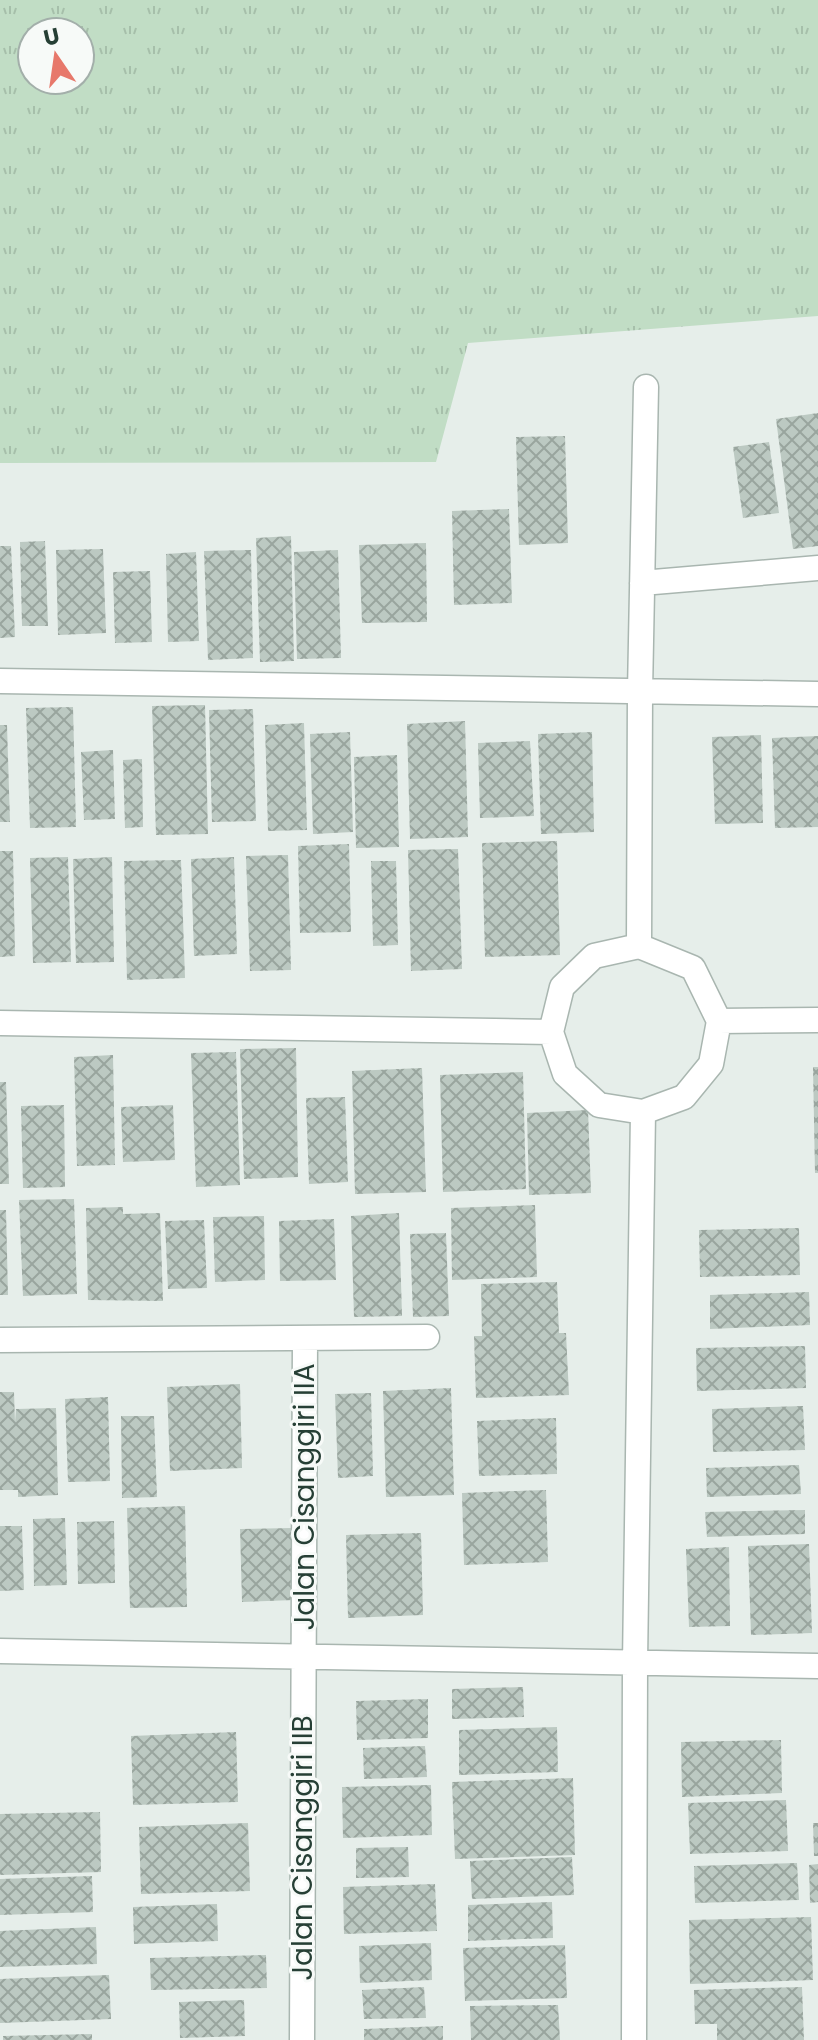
<svg xmlns="http://www.w3.org/2000/svg" width="818" height="2040" viewBox="0 0 818 2040" font-family="Poppins,sans-serif">
	<style>
		.grass { fill: url(#grass-tufts); fill-rule: evenodd }
		.building { fill: url(#building-cross-hatch) }
		.lines { fill: none; stroke-linecap: round; stroke-linejoin: round }
		.minor-casing { stroke: #a9b6b0; stroke-width: 27 }
		.minor { stroke: #fff; stroke-width: 24 }
		.labels { text-anchor: middle; dominant-baseline: central; stroke-width: 6; stroke-linejoin: round; paint-order: stroke }
		.street-label { font-size: 28px; fill: #263f35; stroke: #f7faf8 }
	</style>
	<defs>
		<pattern id="grass-tufts" width="24" height="20" patternUnits="userSpaceOnUse" patternTransform="scale(2)"><rect width="24" height="20" fill="#c1ddc5"/><path d="M3 7l-1-3M5 7V3M7 7l1-3M15 17l-1-3M17 17v-4M19 17l1-3" fill="none" stroke="#a6bfaa"/></pattern>
		<pattern id="building-cross-hatch" width="8" height="8" patternUnits="userSpaceOnUse" patternTransform="scale(2)"><rect width="8" height="8" fill="#bcc9c2"/><path d="M0 0l8 8M0 8l8-8" fill="none" stroke="#99a59e"/></pattern>
	</defs>
	<rect width="100%" height="100%" fill="#e6eeea"/>
	<path class="grass" d="M0 0H818V316L468 343 436 462 0 463ZM32 32H80V80H32Z"/>
	<path class="building" d="M818 413V546L793 549 776 419Z
		M565 436 568 543 519 545 516 437Z
		M769 442 779 513 743 518 733 447Z
		M509 509 512 603 454 605 452 511Z
		M291 536 294 661 260 662 256 538Z
		M45 541 48 626H22L20 542Z
		M426 543 427 622 362 623 359 545Z
		M0 546H11L15 637 0 638Z
		M103 549 106 633 58 635 56 550Z
		M251 550 253 658 208 660 204 551Z
		M338 550 341 658 297 659 294 552Z
		M196 552 199 641 168 642 166 554Z
		M150 571 152 642 115 643 113 572Z
		M205 705 208 834 156 835 152 706Z
		M73 707 76 827 30 828 26 708Z
		M253 709 256 821 212 822 209 710Z
		M465 721 468 837 410 839 407 724Z
		M304 723 307 830 268 831 265 725Z
		M0 725H7L10 822H0Z
		M350 732 353 832 313 834 310 734Z
		M592 732 594 832 541 834 538 734Z
		M761 735 763 823 715 824 712 737Z
		M818 736V827L775 828 772 738Z
		M530 741 534 816 480 818 478 743Z
		M113 750 115 819 84 820 81 752Z
		M397 755 399 847 356 848 354 757Z
		M142 759 143 827 125 828 123 760Z
		M557 841 560 955 485 957 482 843Z
		M349 844 351 932 300 933 298 846Z
		M458 849 462 969 411 971 408 850Z
		M0 851H13L15 956 0 957Z
		M288 855 291 970 250 971 246 856Z
		M68 857 71 962 33 963 30 858Z
		M112 857 114 962 76 963 73 859Z
		M234 857 237 954 194 956 191 859Z
		M181 860 185 978 127 980 124 861Z
		M371 861H396L398 945 373 946Z
		M296 1048 298 1177 244 1179 240 1049Z
		M236 1052 240 1185 196 1187 191 1053Z
		M113 1055 115 1165 77 1166 74 1057Z
		M813 1067H818V1173H815Z
		M422 1068 426 1192 355 1194 352 1071Z
		M523 1072 526 1189 443 1192 440 1075Z
		M0 1082H6L9 1184H0Z
		M345 1097 348 1182 309 1184 306 1098Z
		M64 1105 65 1187 23 1188 21 1106Z
		M173 1105 175 1160 123 1162 121 1107Z
		M588 1110 591 1193 529 1195 527 1113Z
		M74 1199 77 1294 23 1296 19 1200Z
		M535 1205 537 1277 452 1280 451 1208Z
		M123 1207V1214L160 1213 163 1301 88 1300 86 1208Z
		M0 1210H6L8 1295H0Z
		M399 1213 402 1316 354 1317 351 1216Z
		M264 1216 265 1280 215 1282 213 1217Z
		M334 1219 336 1280 280 1281 279 1221Z
		M204 1220 207 1288 168 1289 165 1221Z
		M799 1228 800 1275 700 1277 699 1230Z
		M446 1233 449 1316 413 1317 410 1234Z
		M557 1282 559 1333H566L569 1395 476 1398 474 1336H482L481 1284Z
		M809 1292 810 1325 710 1329V1295Z
		M805 1346 806 1388 697 1391 696 1348Z
		M240 1384 242 1468 170 1471 167 1387Z
		M451 1388 454 1495 386 1497 383 1391Z
		M0 1392H14L15 1423 16 1409 56 1408 58 1495 18 1497V1490H0Z
		M371 1393 373 1476 338 1478 335 1394Z
		M108 1397 110 1481 68 1482 65 1399Z
		M803 1406 805 1450 713 1452 712 1409Z
		M121 1416H154L157 1497 122 1498Z
		M556 1418 557 1474 479 1476 477 1421Z
		M799 1465 801 1494 707 1497 706 1468Z
		M546 1490 548 1562 464 1565 462 1493Z
		M185 1506 187 1607 130 1608 127 1508Z
		M805 1510V1534L707 1537 705 1512Z
		M65 1518 67 1585 34 1586 33 1519Z
		M114 1521 115 1583 78 1584 77 1522Z
		M0 1526H22L24 1590 0 1591Z
		M292 1528 294 1600 242 1602 240 1529Z
		M421 1533 423 1615 348 1618 346 1535Z
		M809 1544 812 1633 751 1635 748 1546Z
		M729 1547 730 1626 689 1627 686 1549Z
		M523 1687 524 1717 452 1719V1689Z
		M428 1699V1738L357 1740 356 1701Z
		M557 1727 558 1772 459 1775V1730Z
		M236 1732 238 1802 133 1805 131 1736Z
		M781 1740 782 1793 682 1797 681 1742Z
		M425 1746 427 1777 364 1779 363 1748Z
		M573 1778 575 1855 455 1859 452 1782Z
		M431 1785 432 1835 343 1838 342 1787Z
		M786 1800 788 1851 690 1854 688 1803Z
		M100 1812 101 1872 0 1875V1814Z
		M248 1823 250 1891 141 1894 139 1827Z
		M813 1823H818V1856H814Z
		M408 1847 409 1877 356 1878V1848Z
		M572 1857 574 1895 472 1899 470 1861Z
		M797 1863 799 1900 695 1903 694 1866Z
		M818 1864V1902L810 1903 809 1865Z
		M92 1876 93 1912 0 1915V1879Z
		M435 1884 437 1931 344 1934 343 1887Z
		M552 1902 553 1938 468 1941V1905Z
		M217 1904 218 1941 134 1944 133 1907Z
		M811 1917 813 1980 690 1984 689 1920Z
		M96 1927 97 1964 0 1967V1931Z
		M431 1943 432 1980 360 1983 359 1946Z
		M565 1945 567 1998 465 2001 463 1948Z
		M266 1955 267 1988 151 1990 150 1958Z
		M109 1975 111 2019 0 2023V1979Z
		M424 1987 426 2018 364 2019 362 1990Z
		M802 1987 804 2040H717V2024H695L694 1990Z
		M244 2000 245 2036 180 2038 179 2002Z
		M558 2005 560 2040H471L470 2006Z
		M443 2026V2040H364V2029Z
		M92 2034V2040H3V2036Z"/>
	<g class="lines">
		<g class="minor-casing">
			<path id="minor" d="M642 583 818 568
				M0 681 818 694
				M639 946 640 692 646 387
				M639 946 693 968 719 1021 711 1064 684 1097 643 1112 599 1105 565 1074 551 1032 562 987 594 956Z
				M719 1021 818 1020
				M0 1023 551 1032
				M0 1340 427 1337
				M0 1651 818 1666
				M302 2040 305 1338
				M634 2040 635 1663 643 1112"/>
		</g>
		<use href="#minor" class="minor"/>
	</g>
	<g class="labels">
		<g class="street-label">
			<text transform="translate(304 1497) rotate(-90)">Jalan Cisanggiri IIA</text>
			<text transform="translate(302 1848) rotate(-90)">Jalan Cisanggiri IIB</text>
		</g>
	</g>
	<g transform="translate(56 56) rotate(347)"><circle r="38" fill="#f7faf8" stroke="#a3afaa" stroke-width="2"/>
	<path d="M0-6L14 30L0 20L-14 30Z" fill="#e7786b"/>
	<text y="-12" font-size="22" font-weight="bold" text-anchor="middle" fill="#263f35">U</text>
	</g>
</svg>
